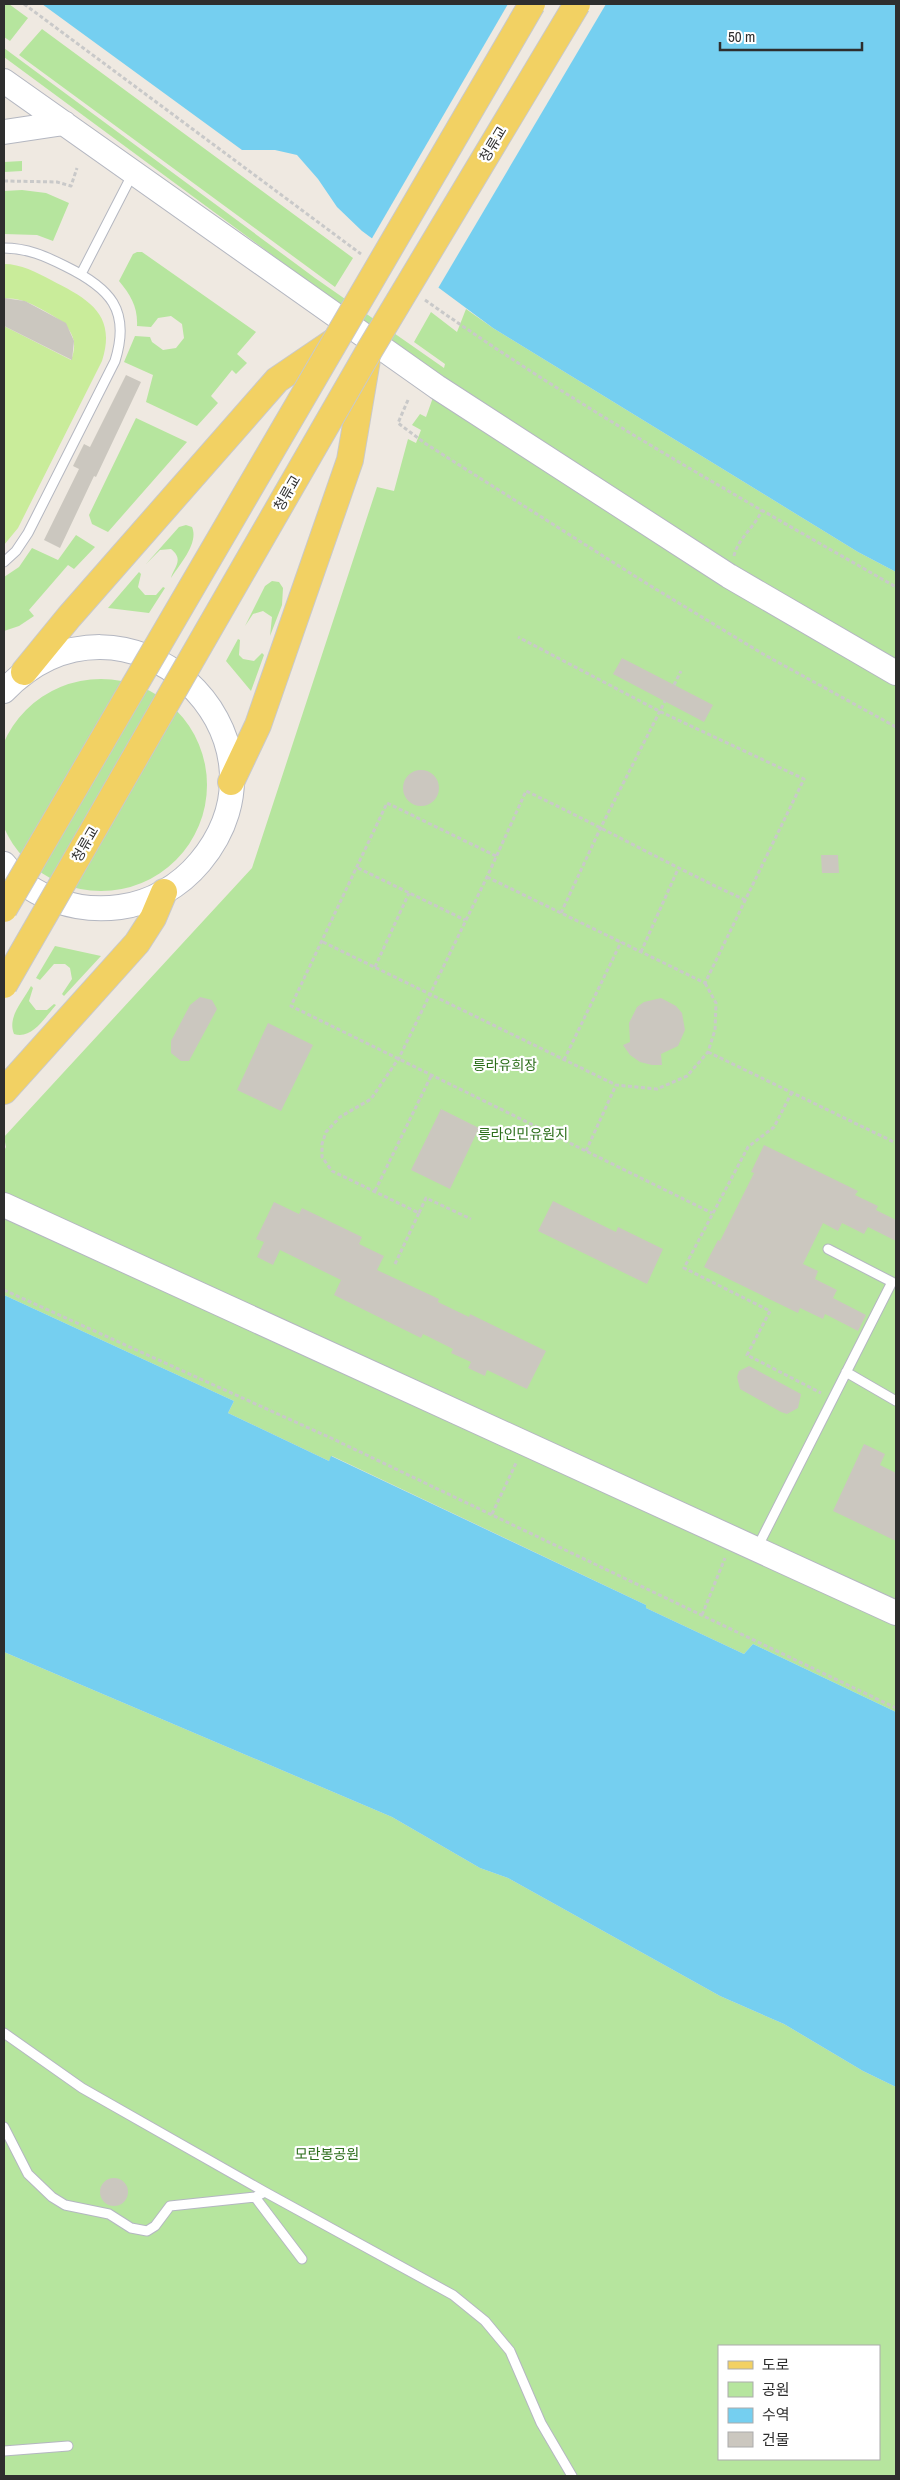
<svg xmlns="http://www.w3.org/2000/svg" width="900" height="2480" viewBox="0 0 900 2480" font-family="'Archivo Narrow','Noto Sans KR',sans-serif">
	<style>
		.green { fill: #b6e59e; fill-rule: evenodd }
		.pitch { fill: #c9ec9a }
		.water { fill: #75cff0 }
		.pier { fill: #efe9e1 }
		.building { fill: #cbc7bf }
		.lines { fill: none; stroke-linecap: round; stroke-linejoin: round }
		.lane-casing { stroke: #b4b7c1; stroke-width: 11 }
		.secondary-casing { stroke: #b4b7c1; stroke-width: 26 }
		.primary-casing { stroke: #c9c9c9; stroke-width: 28 }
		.path { stroke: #c9c9c9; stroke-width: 3; stroke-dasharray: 4 2.5; stroke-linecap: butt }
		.lane { stroke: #fff; stroke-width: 9 }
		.secondary { stroke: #fff; stroke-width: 24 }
		.primary { stroke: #f2d163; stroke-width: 26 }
		.primary-bridge-casing { stroke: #c9c9c9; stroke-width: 28; stroke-linecap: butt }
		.primary-bridge { stroke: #f2d163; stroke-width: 26 }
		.labels { text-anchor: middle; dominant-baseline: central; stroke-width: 4.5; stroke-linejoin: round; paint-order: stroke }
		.street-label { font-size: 14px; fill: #2e2e2e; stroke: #fff }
		.park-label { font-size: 14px; fill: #2c6e1b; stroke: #fff }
	</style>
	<rect width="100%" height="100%" fill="#efe9e1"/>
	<path class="green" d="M4 4H9L28 18 10 41 4 37Z
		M42 29 353 258 335 287 19 55Z
		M4 48 315 278 444 368 445 364 414 342 431 312 457 332 466 309 493 328 858 552 896 572V1712L753 1644 744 1654 646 1608V1605L332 1456 329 1461 228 1413 234 1401 4 1295V1151L6 1147 4 1137 252 868 377 487 394 491 408 439 416 443 421 430 412 425 420 414 426 417 441 375 302 277 4 57Z
		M22 161V171L4 172V162Z
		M22 190 46 193 69 203 53 241 37 235 4 234V191Z
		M137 252H142L256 332 237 354 247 363 236 374 232 370 211 396 218 403 197 426 146 402 153 375 124 362 135 336 150 337 152 342 163 350 176 348 184 338 182 324 171 316 158 318 151 327 137 326C138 308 131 295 119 281L133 254Z
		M136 418 187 442 108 532 92 524 89 515Z
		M186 525 192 527C199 543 180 564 171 578 173 568 185 560 171 549L160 550 146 564 179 527Z
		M76 535 95 547 74 569 68 565 29 610 34 616 19 626 4 631V577L19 567 32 548 58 560Z
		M139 572 141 574 138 587 145 595H156L163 587 165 588 149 613 108 608Z
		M272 581 279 582 283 588 282 605 270 636 272 617 263 611 253 614 245 626 265 586Z
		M238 639 240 640 239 655 243 659 254 661 262 653 264 655 251 691 226 661Z
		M-5 785a106 106 0 1 1 212 0a106 106 0 1 1-212 0Z
		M55 946 101 956 64 996 62 994 72 979 70 968 65 964H54L40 980 36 978Z
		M31 986 33 988 29 1001 36 1010H47L54 1004 56 1005C45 1017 32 1040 14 1034 7 1017 23 1001 31 986Z
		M4 1652 392 1817 480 1868 508 1878 720 1996 784 2024 863 2071 896 2087V2476H4ZM719 2346H879V2459H719Z"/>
	<path class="pitch" d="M4 264C21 264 36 272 51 280 88 299 117 314 102 361L18 528 4 545V326L71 360C82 333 62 320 41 309 29 303 18 297 4 299Z"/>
	<path class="water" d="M42 4H896V572L858 552 493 328 362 231 337 207 318 179 297 155 275 150H242Z
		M4 1295 234 1401 228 1413 329 1461 331 1456 646 1605V1608L744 1654 753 1644 896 1712V2087L863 2071 784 2024 720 1996 508 1878 480 1868 392 1817 4 1652Z"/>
	<path class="pier" d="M508 4H606L437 290 371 240Z"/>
	<path class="building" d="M4 298 25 301 66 323 74 341 72 360 4 326Z
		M126 375 141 382 96 477 94 476 60 548 44 540 79 469 73 466 84 444 90 447Z
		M622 658 713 705 704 722 613 674Z
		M403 788a18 18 0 1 1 36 0a18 18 0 1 1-36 0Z
		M821 855H838L839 873H822Z
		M200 997 212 1000 217 1009 189 1061H181L171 1053V1041L190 1005Z
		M661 998 676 1006 682 1013 685 1030 678 1046 661 1054 662 1065H652L640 1062 630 1055 623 1045 630 1042 629 1023 637 1007 644 1002Z
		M268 1023 313 1045 281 1111 237 1090Z
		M441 1109 479 1128 450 1189 411 1170Z
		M764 1145 858 1191 855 1195 878 1206 876 1210 896 1220V1241L868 1227 864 1234 842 1223 838 1231 823 1223 803 1264 818 1271 815 1279 837 1290 833 1298 866 1315 858 1331 825 1314 823 1319 800 1308 798 1313 704 1267 718 1240 720 1241 754 1173 751 1172Z
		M553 1201 616 1232 618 1227 663 1249 647 1284 538 1231Z
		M274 1202 299 1214 302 1208 362 1237 359 1244 384 1256 377 1270 439 1299 438 1302 469 1317 470 1314 546 1351 527 1389 487 1370 485 1376 468 1368 471 1362 451 1353 453 1349 423 1334 421 1338 334 1295 341 1280 280 1250 273 1265 257 1257 264 1242 256 1239Z
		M749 1366 801 1394 798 1408 787 1414 781 1412 740 1389 737 1377 739 1371Z
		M864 1444 885 1454 880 1465 896 1473V1541L833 1511Z
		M100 2192a14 14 0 1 1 28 0a14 14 0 1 1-28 0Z"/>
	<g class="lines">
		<g class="lane-casing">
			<path id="lane" d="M4 248C27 248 45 256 65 266 110 288 131 310 115 361L28 533 16 551 4 562
				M81 274 133 173
				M846 1372 896 1401
				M757 1548 892 1282 828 1249
				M4 2033 82 2088 265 2192 453 2295 485 2321 510 2351 541 2423 572 2476
				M4 2127 28 2174 52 2197 65 2205 109 2214 131 2228 147 2231 155 2226 170 2206 255 2197 265 2192
				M255 2197 302 2259
				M4 2451 68 2446"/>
		</g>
		<g class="secondary-casing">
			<path id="secondary" d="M4 81 437 387 729 576 896 673
				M4 132 64 123
				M4 691C125 566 306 735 200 862 180 886 151 903 120 907 77 913 31 898 4 864
				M4 1205 896 1613"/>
		</g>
		<g class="primary-casing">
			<path id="primary" d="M24 672 69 617 277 380 333 342
				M231 782 258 725 350 460 368 354
				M4 1091 137 943 153 918 164 892"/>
		</g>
		<path class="path" d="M24 4 361 254
			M4 181 57 182 71 186 77 168
			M425 300C575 406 737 496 896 587
			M408 400 398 423 426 444 649 585 763 654 896 727
			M734 556C738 538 755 527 762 510
			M674 685 681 671
			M496 856 387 803 291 1006 712 1213
			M358 868 465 920
			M487 877 705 983 804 779 659 711 518 637
			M561 913 601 827 665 701
			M323 942 616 1085 657 1089 687 1076 708 1052 715 1030 716 1003 705 983
			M641 952 678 869
			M375 967 409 893
			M708 1052 896 1143
			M564 1060 621 942
			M792 1092 774 1127 748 1147 684 1268 770 1311 747 1355 821 1393
			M586 1151 616 1085
			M375 1191 431 1076
			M419 1213 426 1198 471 1219
			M395 1264 419 1213 332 1171 322 1157V1144L326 1132 340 1117 371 1099 399 1058 487 877 526 791C600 826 671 866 745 900
			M4 1290 333 1439 896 1708
			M492 1514 517 1461
			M702 1615 725 1558"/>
		<use href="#lane" class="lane"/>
		<use href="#secondary" class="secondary"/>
		<use href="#primary" class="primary"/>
		<g class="primary-bridge-casing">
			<path id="primary-bridge" d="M4 909 532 4
				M4 985 369 351 577 4"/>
		</g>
		<use href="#primary-bridge" class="primary-bridge"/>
	</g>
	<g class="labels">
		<g class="street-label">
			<text transform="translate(493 144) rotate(-59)">청류교</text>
			<text transform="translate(287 493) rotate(-60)">청류교</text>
			<text transform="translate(85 844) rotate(-60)">청류교</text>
		</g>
		<g class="park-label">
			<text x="505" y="1065">릉라유희장</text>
			<text x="523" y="1134">릉라인민유원지</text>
			<text x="327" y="2154">모란봉공원</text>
		</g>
	</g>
	<rect width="900" height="2480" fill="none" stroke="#2e2e2e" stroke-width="10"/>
	<rect x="718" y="2345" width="162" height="115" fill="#ffffff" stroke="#ababab"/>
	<rect x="728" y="2361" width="25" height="8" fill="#f2d163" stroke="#ababab"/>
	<text x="762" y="2370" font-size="15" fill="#2e2e2e">도로</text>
	<rect x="728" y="2382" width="25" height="15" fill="#b6e59e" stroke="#ababab"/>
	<text x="762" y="2395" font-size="15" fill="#2e2e2e">공원</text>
	<rect x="728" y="2408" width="25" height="15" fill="#75cff0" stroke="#ababab"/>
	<text x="762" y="2420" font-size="15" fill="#2e2e2e">수역</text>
	<rect x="728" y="2432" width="25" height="15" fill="#cbc7bf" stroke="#ababab"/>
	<text x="762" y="2445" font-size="15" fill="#2e2e2e">건물</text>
	<path d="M720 42v8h142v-8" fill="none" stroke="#2e2e2e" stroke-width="2.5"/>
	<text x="728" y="42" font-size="15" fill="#2e2e2e" stroke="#ffffff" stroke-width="4" paint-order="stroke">50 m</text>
</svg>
